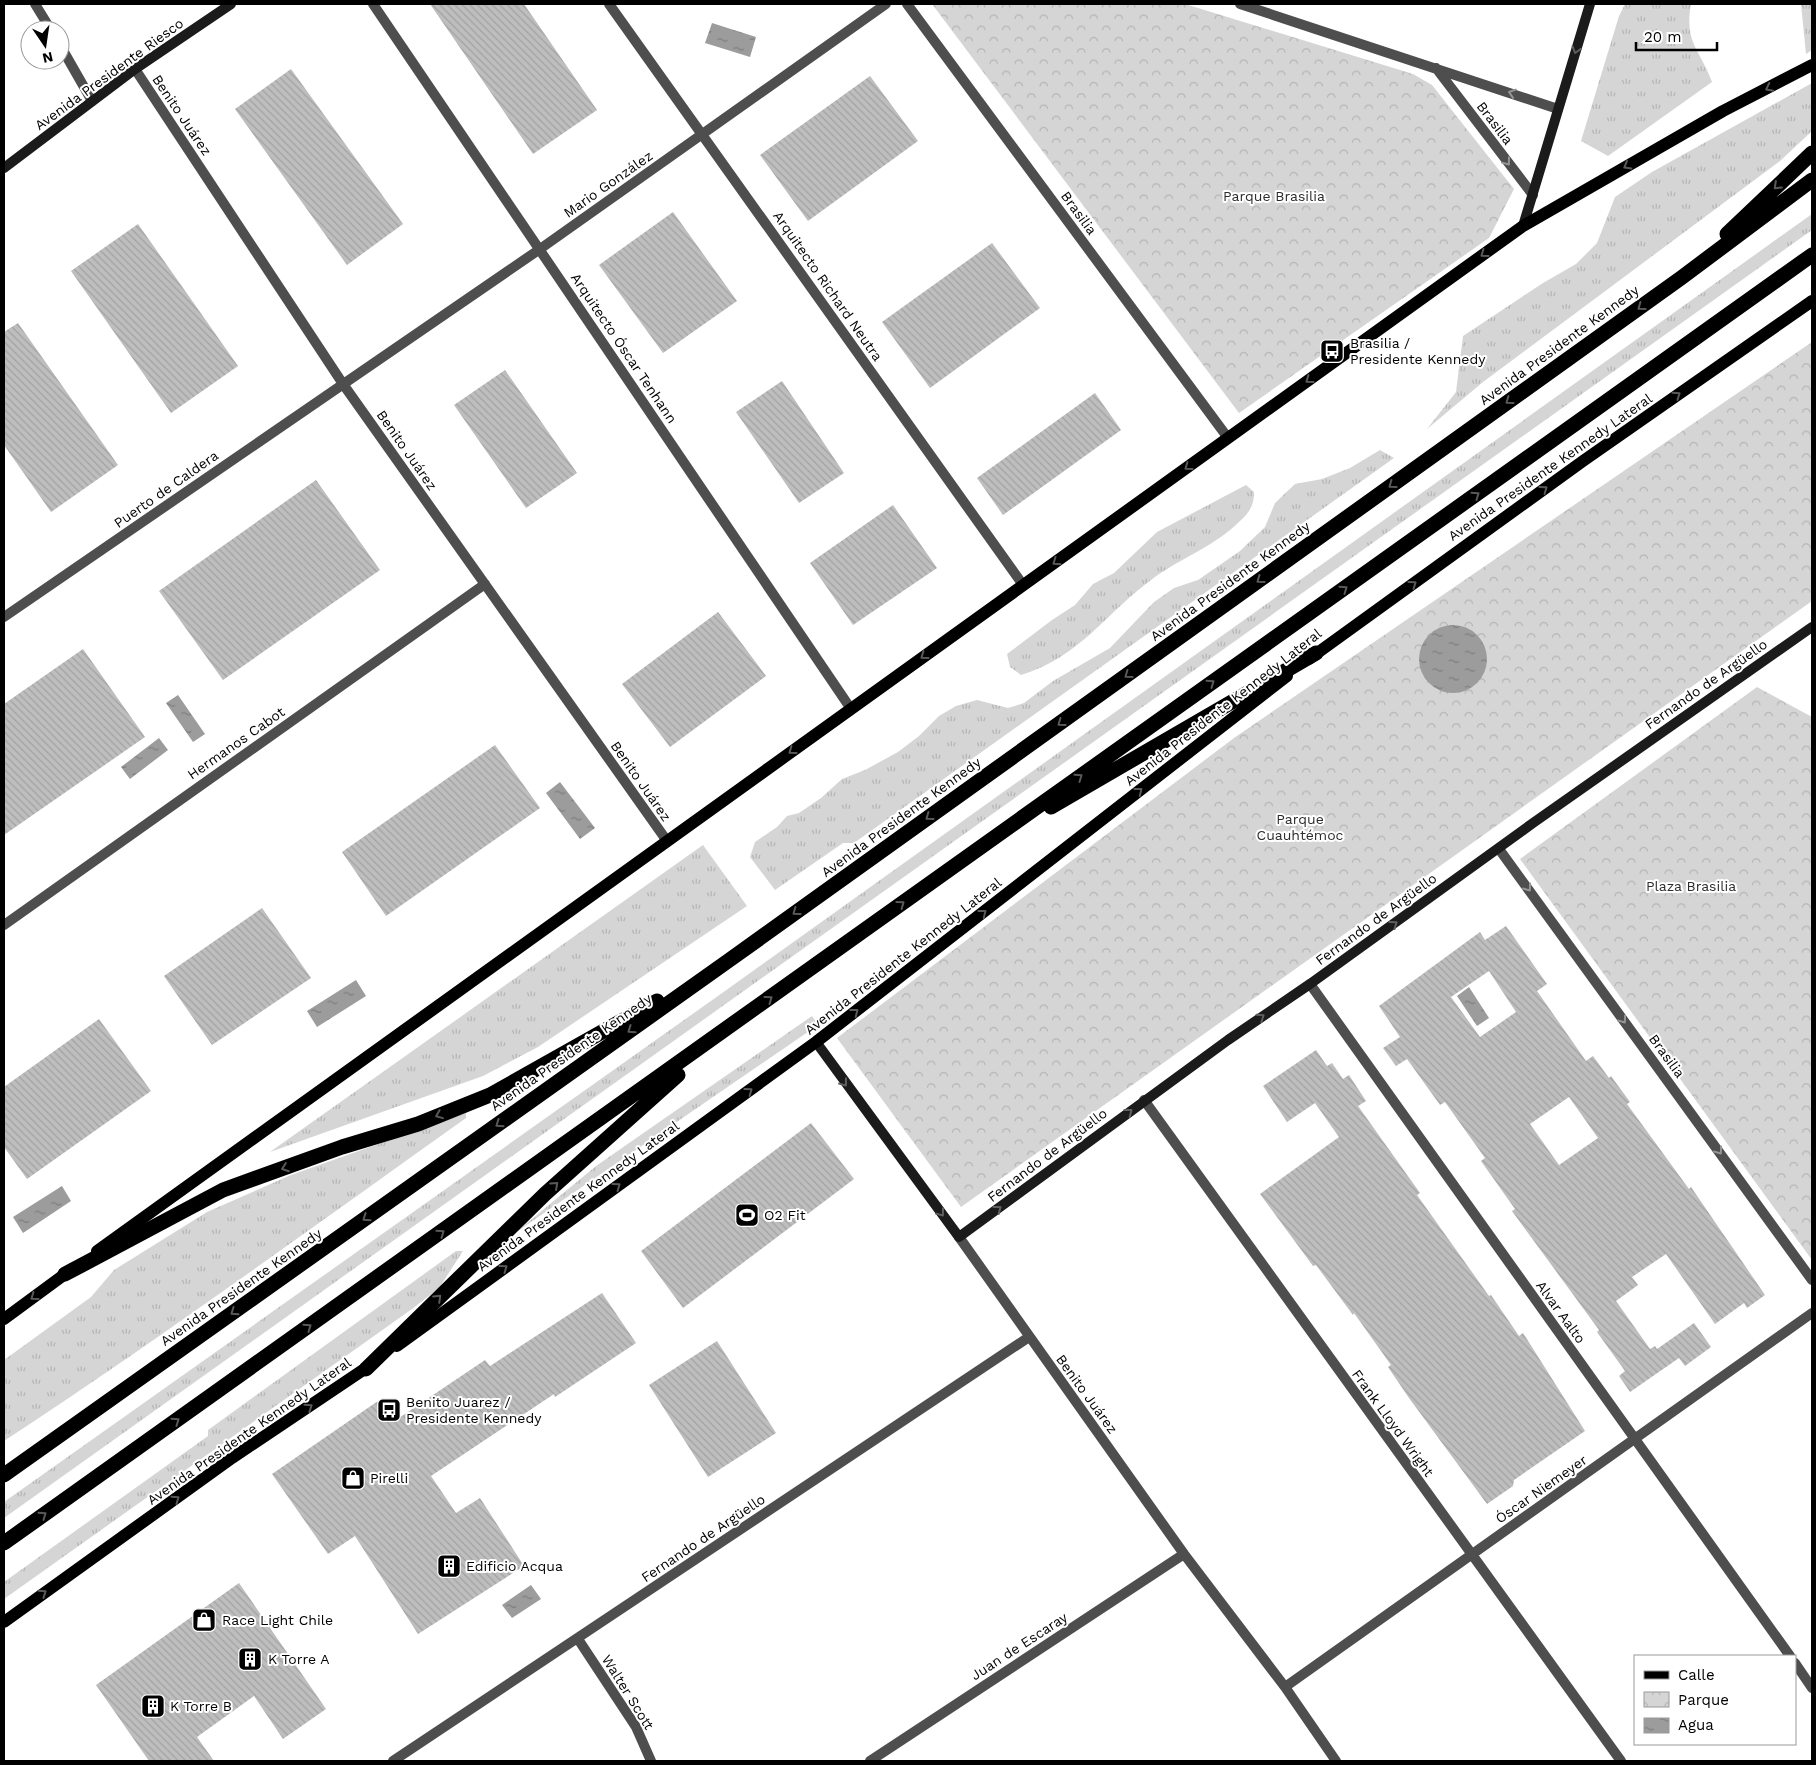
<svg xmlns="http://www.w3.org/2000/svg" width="1816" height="1765" viewBox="0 0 1816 1765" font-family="'Work Sans',sans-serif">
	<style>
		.grass { fill: url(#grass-tufts) }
		.park { fill: url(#park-crowns) }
		.water { fill: url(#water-ripples) }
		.building { fill: url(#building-back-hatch); fill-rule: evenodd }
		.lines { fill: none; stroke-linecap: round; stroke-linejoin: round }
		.street { stroke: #4e4e4e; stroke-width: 10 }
		.secondary { stroke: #1b1b1b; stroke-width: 10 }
		.primary { stroke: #000; stroke-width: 12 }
		.highway { stroke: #000; stroke-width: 15 }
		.oneway { stroke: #5f5f5f }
		.oneway2 { stroke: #595959 }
		.oneway3 { stroke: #959595 }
		.labels { text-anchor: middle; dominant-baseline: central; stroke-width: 4; stroke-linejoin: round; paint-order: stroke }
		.street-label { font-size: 14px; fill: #000; stroke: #fff }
		.park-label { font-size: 14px; fill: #2c2c2c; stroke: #fff }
		.poi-label { font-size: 14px; fill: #000; stroke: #fff; text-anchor: start }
	</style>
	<defs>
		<pattern id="grass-tufts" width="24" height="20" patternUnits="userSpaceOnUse" patternTransform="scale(1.25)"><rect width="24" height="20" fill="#d5d5d5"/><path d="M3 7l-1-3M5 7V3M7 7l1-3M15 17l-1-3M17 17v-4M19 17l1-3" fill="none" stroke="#b5b5b5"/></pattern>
		<pattern id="park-crowns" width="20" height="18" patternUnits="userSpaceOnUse" patternTransform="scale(1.25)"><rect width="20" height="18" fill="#d5d5d5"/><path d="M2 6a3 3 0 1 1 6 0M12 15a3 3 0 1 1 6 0" fill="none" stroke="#b5b5b5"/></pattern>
		<pattern id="water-ripples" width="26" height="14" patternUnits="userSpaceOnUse" patternTransform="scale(1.25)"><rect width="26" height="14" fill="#9c9c9c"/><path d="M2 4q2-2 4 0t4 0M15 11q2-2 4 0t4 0" fill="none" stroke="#7d7d7d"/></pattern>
		<pattern id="building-back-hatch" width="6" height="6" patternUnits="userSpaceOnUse" patternTransform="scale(1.25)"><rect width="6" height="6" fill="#bebebe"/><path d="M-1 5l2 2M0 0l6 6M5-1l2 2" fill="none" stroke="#a2a2a2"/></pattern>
	</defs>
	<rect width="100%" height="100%" fill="#fff"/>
	<path class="grass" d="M1625 4H1691C1684 43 1700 49 1712 82L1608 156 1581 141 1619 16Z
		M1801 4H1812V50L1806 54Z
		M1812 83V131L1780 161 1483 382 1427 429 1456 392 1463 336 1543 283 1576 264 1597 243 1615 197 1652 172Z
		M1812 214V230L4 1518V1502L725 991Z
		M1380 450 1394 458 854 843H843L775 890 750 857 755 842 777 827 787 816 799 813 821 798 842 779 865 770 898 752 919 736 939 716 956 706 977 700 1008 708 1024 703 1053 681 1110 648 1154 602 1174 588 1198 580 1240 551 1265 527 1275 503 1295 484 1322 479 1350 468Z
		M1246 485 1254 492C1254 505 1250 512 1240 521 1215 546 1183 557 1155 577 1106 612 1081 657 1021 675L1010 667 1007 654 1052 620 1075 605 1093 584 1114 573 1157 532Z
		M703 845 747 906 538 1047 483 1076 270 1152Z
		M812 1016 818 1025 515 1233 596 1166Z
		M466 1113V1118C313 1227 161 1338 4 1441V1360L91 1297 114 1270 207 1212 291 1175Z
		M456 1251H463L439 1288 412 1309 4 1599V1582L208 1436V1430Z"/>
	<path class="park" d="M932 4H1185L1413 74 1432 85 1514 189 1489 238 1239 413Z
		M1812 342V601L961 1207 837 1038 1234 738Z
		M1757 687 1812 717V1260L1520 859Z"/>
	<path class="water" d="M712 23 756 37 750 57 705 43Z
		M1419 659a34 34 0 1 1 68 0a34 34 0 1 1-68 0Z
		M178 695 205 734 193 742 166 703Z
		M159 738 168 750 130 779 121 767Z
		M560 782 595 828 580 839 546 793Z
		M356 980 366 996 317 1027 307 1011Z
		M1469 987 1489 1018 1477 1026 1457 996Z
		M62 1186 71 1201 23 1233 13 1217Z
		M531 1585 541 1599 512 1618 502 1605Z"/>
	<path class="building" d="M430 4H524L597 110 533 154Z
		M291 69 403 224 347 265 235 109Z
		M870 76 918 141 808 221 760 155Z
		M673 212 737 301 663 353 599 265Z
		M138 224 238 366 171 413 71 271Z
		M992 243 1040 308 930 388 882 322Z
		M18 323 118 465 51 512 4 445V332Z
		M505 370 577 473 526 508 454 405Z
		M782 381 844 473 799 503 736 412Z
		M1095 393 1121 430 1003 515 977 478Z
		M316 480 380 570 223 680 159 591Z
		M893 505 937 568 853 625 810 563Z
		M718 612 766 676 670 747 622 684Z
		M83 649 145 737 4 835V704Z
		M495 745 540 808 386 916 342 852Z
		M262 908 311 978 212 1045 164 976Z
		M1506 926 1547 984 1537 991 1586 1061 1593 1056 1609 1078 1611 1076 1630 1102 1627 1104 1689 1189 1691 1187 1765 1295 1747 1308 1744 1303 1715 1324 1666 1254 1632 1277 1638 1285 1616 1301 1650 1349 1655 1346 1657 1349 1694 1323 1711 1347 1685 1366 1679 1358 1630 1392 1619 1376 1625 1371 1597 1332 1599 1330 1512 1211 1515 1209 1481 1161 1485 1158 1445 1102 1440 1105 1407 1059 1396 1066 1383 1048 1400 1037 1379 1006 1480 932 1485 940ZM1489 971 1516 1012 1480 1037 1451 997ZM1569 1097 1598 1138 1559 1165 1530 1124Z
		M99 1019 151 1091 27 1179 4 1147V1087Z
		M1316 1050 1327 1066 1332 1063 1343 1079 1349 1075 1366 1101 1358 1106 1420 1193 1417 1195 1489 1296 1491 1295 1519 1336 1523 1333 1585 1431 1514 1480 1513 1486 1487 1504 1409 1398 1388 1367 1391 1365 1354 1313 1353 1315 1316 1265 1313 1266 1260 1194 1339 1137 1315 1103 1287 1122 1263 1086Z
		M811 1123 854 1179 683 1308 641 1251Z
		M602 1293 636 1343 555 1397 554 1394 431 1476 456 1513 480 1498 524 1566 418 1634 355 1536 328 1554 272 1474 378 1401 393 1422 485 1360 490 1366Z
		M717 1341 776 1433 708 1477 649 1385Z
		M239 1583 326 1709 283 1739 254 1696 197 1737 214 1761H149L96 1685Z"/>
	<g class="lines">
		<path class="street" d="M35 4 51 30
			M373 4 851 709
			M609 4 1023 585
			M907 4 1228 438
			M1240 4 1558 109
			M60 45 92 101
			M1436 68 1533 195
			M135 69 343 384 667 841
			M4 617 540 249 886 4
			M1499 849 1812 1280
			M4 925 485 584
			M1310 984 1790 1656
			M1144 1100 1621 1761
			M959 1237 1184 1554 1285 1687 1336 1761
			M578 1639 636 1727 651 1761
			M1795 1663 1812 1688
			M1285 1687 1812 1313
			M393 1761 1029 1337
			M870 1761 1184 1554"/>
		<path class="secondary" d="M4 168 135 69 231 4
			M1523 226 1590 4
			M816 1042 959 1237 1228 1040 1310 984 1533 823 1812 627"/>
		<path class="primary" d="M1309 659 1583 461 1812 301
			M97 1251 1523 226 1723 111 1812 65
			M4 1319 72 1269
			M397 1346 816 1042 1287 676
			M4 1622 232 1458 372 1364"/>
		<path class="highway" d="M1727 234 1812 153
			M1051 807 1316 653
			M65 1274 223 1190 342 1147 418 1124 490 1095 657 1001
			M366 1369 545 1194 678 1075
			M4 1475 728 961 1681 278 1812 180
			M4 1543 1812 255"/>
	</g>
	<defs><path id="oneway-chevron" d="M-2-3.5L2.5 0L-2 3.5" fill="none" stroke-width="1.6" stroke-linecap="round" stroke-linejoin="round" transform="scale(1.25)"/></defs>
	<g class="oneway">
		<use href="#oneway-chevron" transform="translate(1576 50) rotate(107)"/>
		<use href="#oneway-chevron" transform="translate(1394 924) rotate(-36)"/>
		<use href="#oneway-chevron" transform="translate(1261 1017) rotate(-34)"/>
		<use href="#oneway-chevron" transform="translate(844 1083) rotate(53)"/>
		<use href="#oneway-chevron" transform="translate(1129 1112) rotate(-37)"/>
		<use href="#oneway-chevron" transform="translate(998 1209) rotate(-37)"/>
		<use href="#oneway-chevron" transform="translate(941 1213) rotate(53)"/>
	</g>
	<g class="oneway2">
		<use href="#oneway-chevron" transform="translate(1769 88) rotate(153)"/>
		<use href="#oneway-chevron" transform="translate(1627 166) rotate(150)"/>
		<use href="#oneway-chevron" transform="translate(1777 186) rotate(137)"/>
		<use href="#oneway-chevron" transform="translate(1484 254) rotate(144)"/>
		<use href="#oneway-chevron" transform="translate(1641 307) rotate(144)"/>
		<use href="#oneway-chevron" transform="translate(1309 380) rotate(144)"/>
		<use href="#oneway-chevron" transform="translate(1677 395) rotate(-35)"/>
		<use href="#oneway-chevron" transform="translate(1509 401) rotate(144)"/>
		<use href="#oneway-chevron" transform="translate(1188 467) rotate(144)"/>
		<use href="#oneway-chevron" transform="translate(1392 485) rotate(144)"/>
		<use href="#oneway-chevron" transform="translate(1544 489) rotate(-36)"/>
		<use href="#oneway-chevron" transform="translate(1476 495) rotate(-35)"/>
		<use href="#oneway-chevron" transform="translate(1056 562) rotate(145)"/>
		<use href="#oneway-chevron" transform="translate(1260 580) rotate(144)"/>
		<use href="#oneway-chevron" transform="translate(1413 584) rotate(-36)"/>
		<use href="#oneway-chevron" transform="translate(1344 589) rotate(-35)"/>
		<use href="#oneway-chevron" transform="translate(924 656) rotate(144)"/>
		<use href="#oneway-chevron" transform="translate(1128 675) rotate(144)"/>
		<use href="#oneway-chevron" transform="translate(1211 683) rotate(-35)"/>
		<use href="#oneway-chevron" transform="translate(1061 723) rotate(144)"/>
		<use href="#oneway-chevron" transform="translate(792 751) rotate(144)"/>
		<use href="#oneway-chevron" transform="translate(1079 777) rotate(-35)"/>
		<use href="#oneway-chevron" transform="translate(1139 791) rotate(-38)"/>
		<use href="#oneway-chevron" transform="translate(929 817) rotate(144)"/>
		<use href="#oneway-chevron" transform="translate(901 904) rotate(-36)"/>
		<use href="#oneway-chevron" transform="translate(796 912) rotate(144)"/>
		<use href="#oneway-chevron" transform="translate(983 913) rotate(-38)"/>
		<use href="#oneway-chevron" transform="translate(769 999) rotate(-36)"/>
		<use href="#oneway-chevron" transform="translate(855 1012) rotate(-38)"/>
		<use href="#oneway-chevron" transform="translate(631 1030) rotate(145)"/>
		<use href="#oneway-chevron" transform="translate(749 1091) rotate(-36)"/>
		<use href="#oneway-chevron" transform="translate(439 1115) rotate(158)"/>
		<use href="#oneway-chevron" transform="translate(499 1124) rotate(145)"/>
		<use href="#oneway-chevron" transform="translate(285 1168) rotate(160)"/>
		<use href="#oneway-chevron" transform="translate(555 1185) rotate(-42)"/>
		<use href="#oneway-chevron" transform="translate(617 1186) rotate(-36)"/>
		<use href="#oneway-chevron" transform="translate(366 1218) rotate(145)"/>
		<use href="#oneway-chevron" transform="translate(441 1233) rotate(-35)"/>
		<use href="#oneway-chevron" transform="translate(504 1268) rotate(-36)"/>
		<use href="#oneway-chevron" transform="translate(34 1297) rotate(144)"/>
		<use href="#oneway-chevron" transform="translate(438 1298) rotate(-44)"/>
		<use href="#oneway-chevron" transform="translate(234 1312) rotate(145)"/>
		<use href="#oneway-chevron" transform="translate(308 1327) rotate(-35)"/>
		<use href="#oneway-chevron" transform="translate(309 1407) rotate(-34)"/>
		<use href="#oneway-chevron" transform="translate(176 1421) rotate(-35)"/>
		<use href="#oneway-chevron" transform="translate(176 1499) rotate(-35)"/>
		<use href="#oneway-chevron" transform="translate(43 1515) rotate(-35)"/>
		<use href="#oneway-chevron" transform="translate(43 1593) rotate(-35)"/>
	</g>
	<g class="oneway3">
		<use href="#oneway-chevron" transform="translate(1512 93) rotate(-162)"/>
		<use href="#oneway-chevron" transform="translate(1507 162) rotate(53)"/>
		<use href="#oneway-chevron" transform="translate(1528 888) rotate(54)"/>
		<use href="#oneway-chevron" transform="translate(1623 1020) rotate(54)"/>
		<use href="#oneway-chevron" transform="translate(1719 1151) rotate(54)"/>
	</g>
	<defs>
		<g id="bus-square" transform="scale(1.25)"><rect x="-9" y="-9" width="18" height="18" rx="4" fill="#000" stroke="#fff"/><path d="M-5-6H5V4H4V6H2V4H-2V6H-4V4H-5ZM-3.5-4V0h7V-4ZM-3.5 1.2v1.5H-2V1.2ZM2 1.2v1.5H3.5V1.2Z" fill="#fff"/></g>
		<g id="stadium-square" transform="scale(1.25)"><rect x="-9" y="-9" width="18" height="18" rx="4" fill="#000" stroke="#fff"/><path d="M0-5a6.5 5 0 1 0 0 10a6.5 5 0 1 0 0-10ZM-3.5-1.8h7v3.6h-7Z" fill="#fff"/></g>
		<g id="shop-square" transform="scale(1.25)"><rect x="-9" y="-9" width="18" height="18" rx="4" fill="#000" stroke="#fff"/><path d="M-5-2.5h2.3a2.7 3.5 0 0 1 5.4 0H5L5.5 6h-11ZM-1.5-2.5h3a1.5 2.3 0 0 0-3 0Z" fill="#fff"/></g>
		<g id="building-square" transform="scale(1.25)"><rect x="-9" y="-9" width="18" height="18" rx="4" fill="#000" stroke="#fff"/><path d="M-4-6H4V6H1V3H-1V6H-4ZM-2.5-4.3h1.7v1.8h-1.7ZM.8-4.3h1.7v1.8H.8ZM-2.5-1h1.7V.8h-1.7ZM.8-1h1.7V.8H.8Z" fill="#fff"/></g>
	</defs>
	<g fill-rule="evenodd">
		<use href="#bus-square" x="1332" y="351"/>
		<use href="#stadium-square" x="747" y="1215"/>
		<use href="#bus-square" x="389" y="1410"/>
		<use href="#shop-square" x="353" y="1478"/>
		<use href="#building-square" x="449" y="1566"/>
		<use href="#shop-square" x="204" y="1620"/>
		<use href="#building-square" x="250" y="1659"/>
		<use href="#building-square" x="153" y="1706"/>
	</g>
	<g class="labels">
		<g class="street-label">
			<text transform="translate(109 74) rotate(-36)">Avenida Presidente Riesco</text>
			<text transform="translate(182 115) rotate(56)">Benito Juárez</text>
			<text transform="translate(1495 123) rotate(53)">Brasilia</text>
			<text transform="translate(608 184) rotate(-35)">Mario González</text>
			<text transform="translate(1079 213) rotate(54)">Brasilia</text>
			<text transform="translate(828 286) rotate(55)">Arquitecto Richard Neutra</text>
			<text transform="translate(1559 345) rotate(-36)">Avenida Presidente Kennedy</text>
			<text transform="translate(624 348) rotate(56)">Arquitecto Óscar Tenhann</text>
			<text transform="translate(407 450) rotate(55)">Benito Juárez</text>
			<text transform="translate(1550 467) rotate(-35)">Avenida Presidente Kennedy Lateral</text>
			<text transform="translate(166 489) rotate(-35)">Puerto de Caldera</text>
			<text transform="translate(1230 581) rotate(-36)">Avenida Presidente Kennedy</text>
			<text transform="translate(1706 684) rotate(-35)">Fernando de Argüello</text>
			<text transform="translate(1223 707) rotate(-38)">Avenida Presidente Kennedy Lateral</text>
			<text transform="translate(236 743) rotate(-35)">Hermanos Cabot</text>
			<text transform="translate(641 781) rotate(55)">Benito Juárez</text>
			<text transform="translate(901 817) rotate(-36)">Avenida Presidente Kennedy</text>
			<text transform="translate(1376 919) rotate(-36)">Fernando de Argüello</text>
			<text transform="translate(903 956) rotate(-38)">Avenida Presidente Kennedy Lateral</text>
			<text transform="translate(571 1052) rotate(-35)">Avenida Presidente Kennedy</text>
			<text transform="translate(1667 1056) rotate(54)">Brasilia</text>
			<text transform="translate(1047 1155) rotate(-37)">Fernando de Argüello</text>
			<text transform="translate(578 1196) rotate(-36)">Avenida Presidente Kennedy Lateral</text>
			<text transform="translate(241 1287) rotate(-35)">Avenida Presidente Kennedy</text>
			<text transform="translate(1561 1312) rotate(54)">Alvar Aalto</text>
			<text transform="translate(1087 1394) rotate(54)">Benito Juárez</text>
			<text transform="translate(1393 1423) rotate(54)">Frank Lloyd Wright</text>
			<text transform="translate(249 1431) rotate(-35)">Avenida Presidente Kennedy Lateral</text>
			<text transform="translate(1541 1489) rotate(-35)">Óscar Niemeyer</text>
			<text transform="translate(703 1538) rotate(-34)">Fernando de Argüello</text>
			<text transform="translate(1019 1646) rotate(-33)">Juan de Escaray</text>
			<text transform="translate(628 1692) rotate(58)">Walter Scott</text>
		</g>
		<g class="park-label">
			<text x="1274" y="196">Parque Brasilia</text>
			<text x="1300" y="819">Parque<tspan x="1300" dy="16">Cuauhtémoc</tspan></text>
			<text x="1691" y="886">Plaza Brasilia</text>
		</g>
		<g class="poi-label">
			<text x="1350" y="343">Brasilia /<tspan x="1350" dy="16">Presidente Kennedy</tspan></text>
			<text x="764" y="1215">O2 Fit</text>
			<text x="406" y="1402">Benito Juarez /<tspan x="406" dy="16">Presidente Kennedy</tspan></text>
			<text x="370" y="1478">Pirelli</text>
			<text x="466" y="1566">Edificio Acqua</text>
			<text x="222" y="1620">Race Light Chile</text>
			<text x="268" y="1659">K Torre A</text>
			<text x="170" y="1706">K Torre B</text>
		</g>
	</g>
	<rect width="1816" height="1765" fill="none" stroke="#000000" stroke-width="10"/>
	<rect x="1634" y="1655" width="162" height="90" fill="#ffffff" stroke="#999999"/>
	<rect x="1644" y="1671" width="25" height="8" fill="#000000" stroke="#999999"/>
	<text x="1678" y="1680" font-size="15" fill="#000000">Calle</text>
	<rect x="1644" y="1692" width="25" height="15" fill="url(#park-crowns)" stroke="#999999"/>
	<text x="1678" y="1705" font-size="15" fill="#000000">Parque</text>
	<rect x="1644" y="1718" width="25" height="15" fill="url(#water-ripples)" stroke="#999999"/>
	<text x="1678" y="1730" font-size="15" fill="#000000">Agua</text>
	<g transform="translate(45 45) rotate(167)"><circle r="24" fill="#ffffff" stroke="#999999"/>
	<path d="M0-4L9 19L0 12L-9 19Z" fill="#000000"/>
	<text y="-8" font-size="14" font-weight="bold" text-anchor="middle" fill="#000000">N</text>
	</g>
	<path d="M1636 42v8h81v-8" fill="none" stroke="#000000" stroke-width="2.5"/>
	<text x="1644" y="42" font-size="15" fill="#000000" stroke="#ffffff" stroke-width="4" paint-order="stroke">20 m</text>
</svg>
